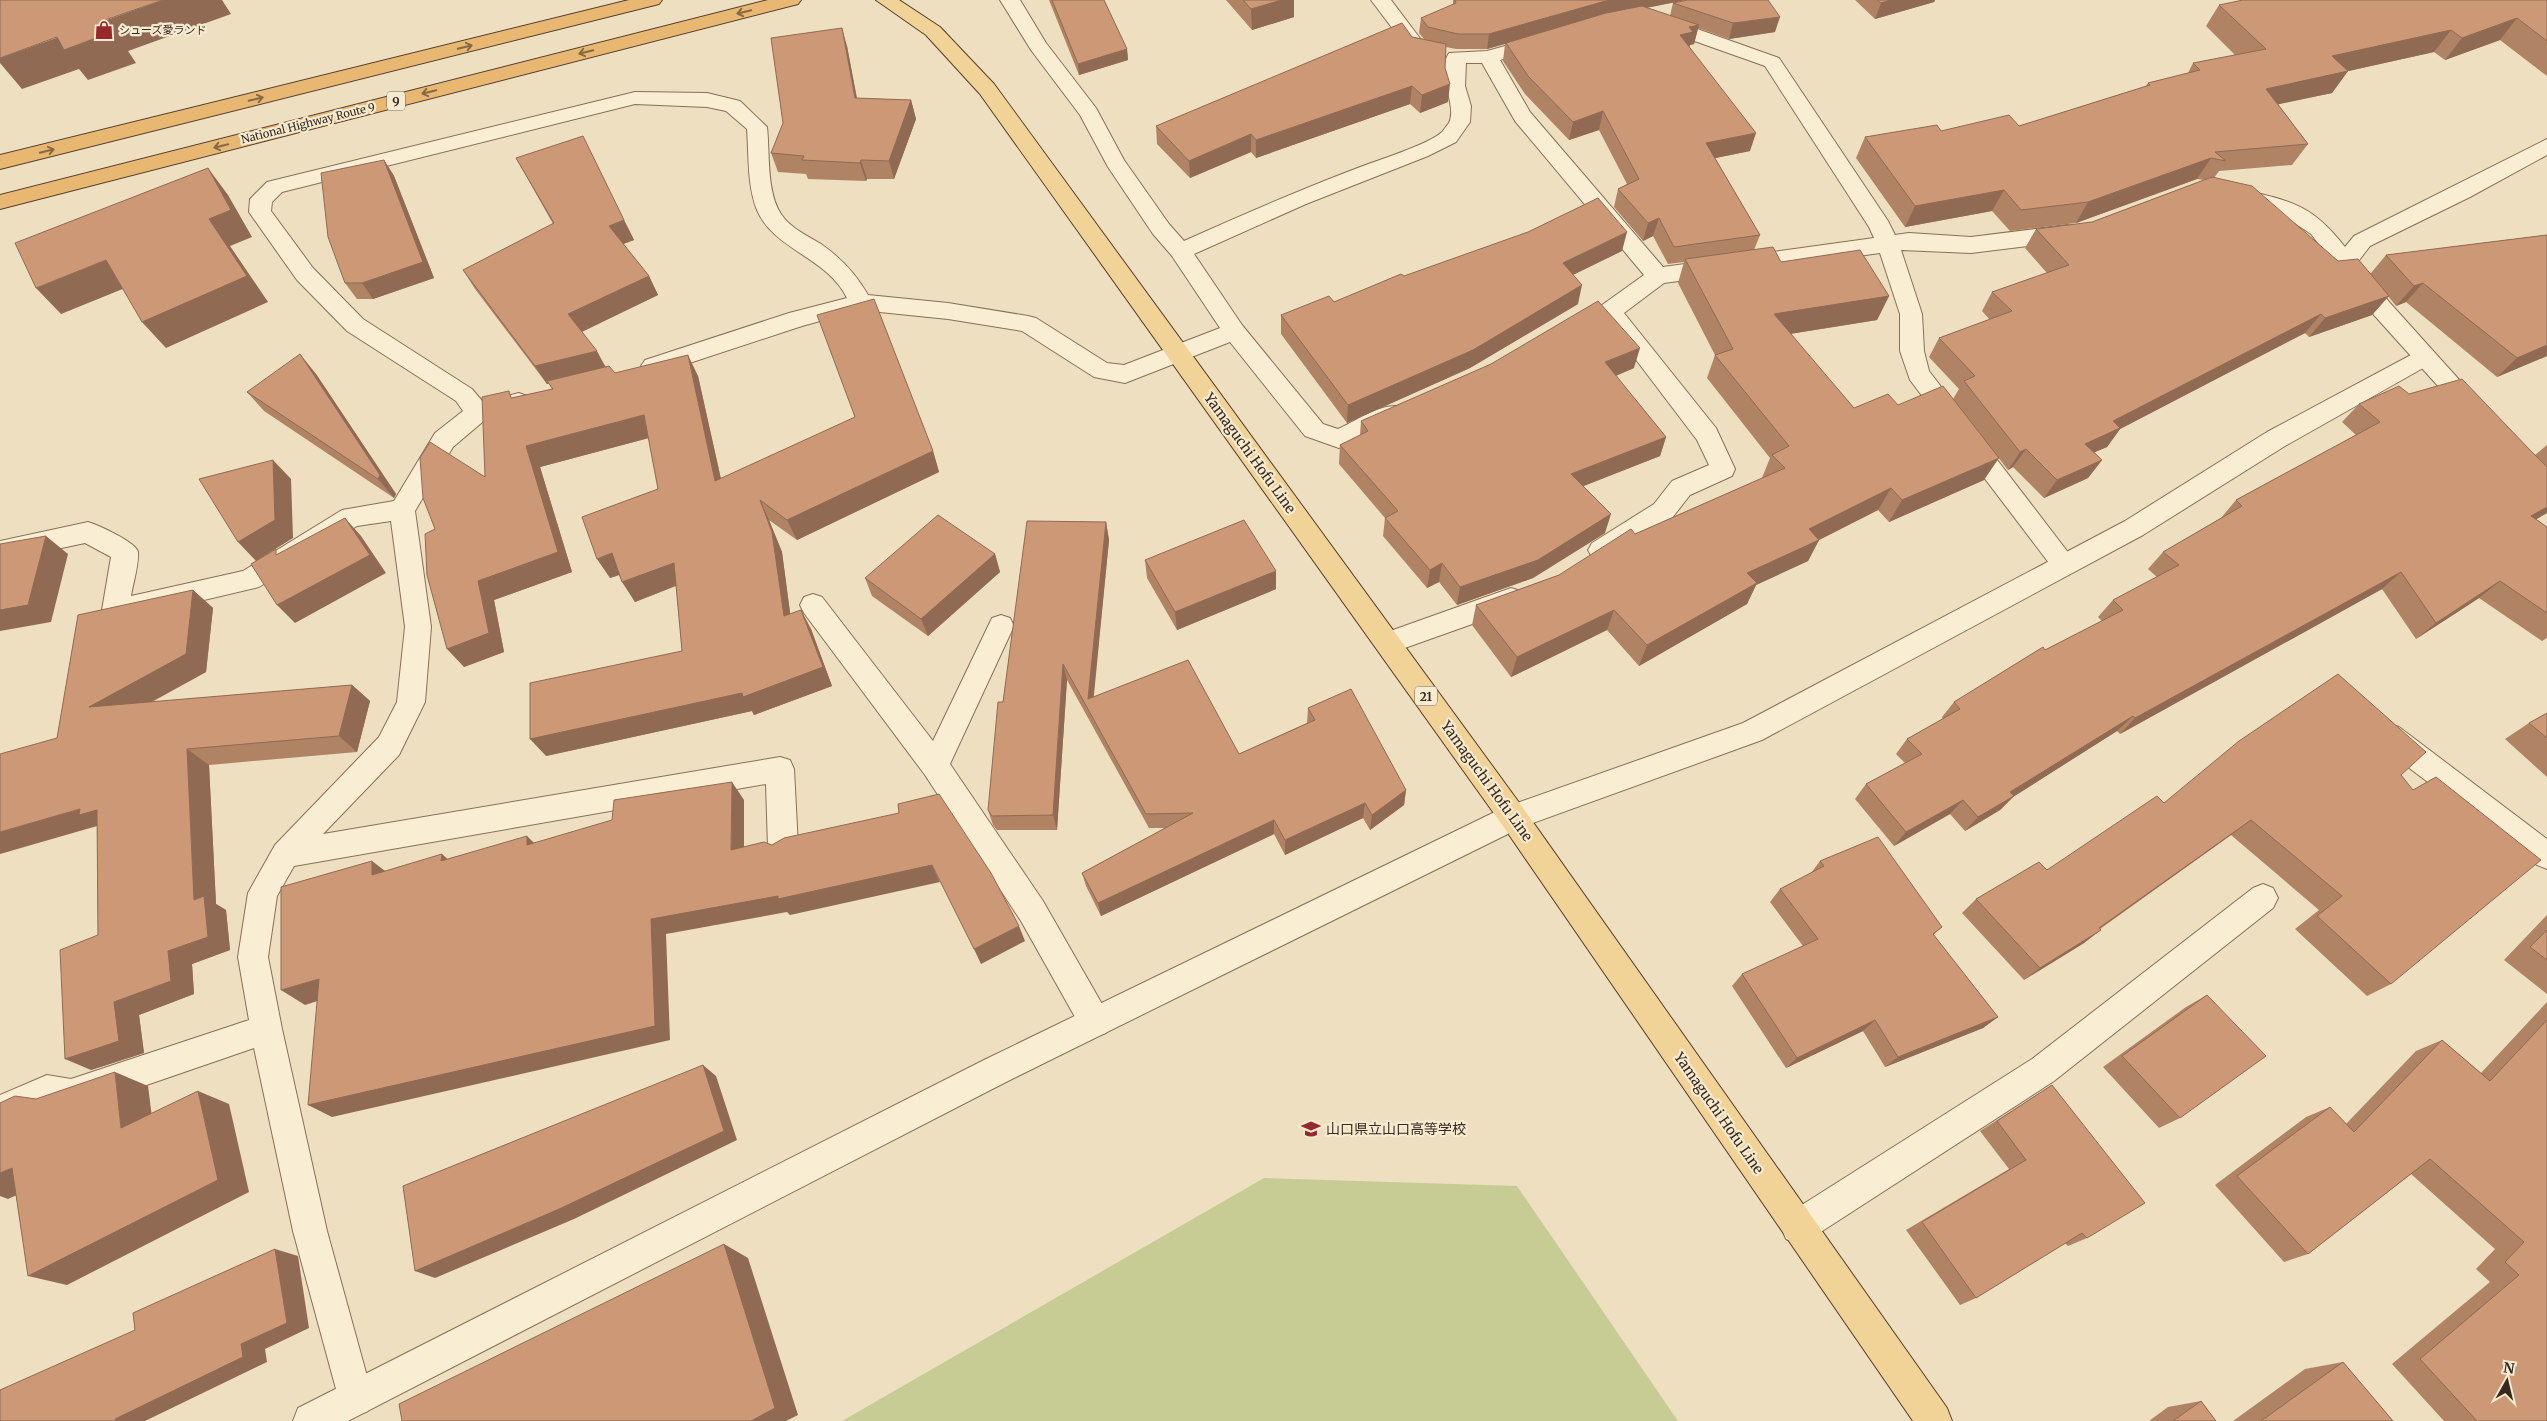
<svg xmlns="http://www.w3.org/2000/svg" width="2547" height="1421" viewBox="0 0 2547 1421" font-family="Merriweather,'Noto Sans JP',serif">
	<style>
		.green { fill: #c7cc94 }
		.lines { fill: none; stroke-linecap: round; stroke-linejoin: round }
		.minor-casing { stroke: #877058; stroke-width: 2 }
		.tertiary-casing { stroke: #877058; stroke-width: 2 }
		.primary-casing { stroke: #553e2d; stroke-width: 2 }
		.trunk-casing { stroke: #553e2d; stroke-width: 2 }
		.minor { fill: #f9edd3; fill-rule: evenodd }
		.tertiary { fill: #f9edd3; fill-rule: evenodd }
		.primary { fill: #f2d397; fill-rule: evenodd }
		.trunk { fill: #e8b873; fill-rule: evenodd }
		.wall { fill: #b08365 }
		.shaded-wall { fill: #906a53 }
		.building { fill: #cd9876; stroke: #906a53 }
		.oneway { stroke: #876944 }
		.labels { text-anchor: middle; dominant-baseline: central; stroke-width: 4.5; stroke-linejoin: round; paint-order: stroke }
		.far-poi-label { font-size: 11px; fill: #37291d; stroke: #f6ead0; text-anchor: start }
		.far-street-label { font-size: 11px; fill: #37291d; stroke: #f6ead0 }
		.shield { fill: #f6ead0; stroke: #706353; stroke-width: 1 }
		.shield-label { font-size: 12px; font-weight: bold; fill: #37291d }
		.street-label { font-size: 14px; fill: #37291d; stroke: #f6ead0 }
		.poi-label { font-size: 14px; fill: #37291d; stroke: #f6ead0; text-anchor: start }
	</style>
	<rect width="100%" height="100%" fill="#eedfc0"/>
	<path class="green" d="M1264 1178 1517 1186 1678 1421H842Z"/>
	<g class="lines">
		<g class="minor-casing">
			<path id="minor" d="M1000 0H1020L1046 43 1096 108 1124 160 1169 224 1184 241C1240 216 1297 191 1355 169 1375 161 1428 145 1442 132 1444 130 1447 125 1449 123 1458 104 1435 74 1449 53L1487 51 1541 36 1548 38 1551 42 1548 46 1500 60 1530 112 1663 267 1874 238 1869 227 1765 66 1655 27 1652 23 1655 19H1669L1779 58 1888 221 1895 235 1909 233 1971 237 2067 225 2075 228 2078 233 2075 238 2067 241 1971 253 1901 250 1922 314 1924 351 1929 371 2077 564 2073 571 2064 574 2055 571 1910 380 1900 351V314L1880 253 1664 283 1624 313 1716 428 1735 469 1732 476 1690 495 1672 518 1610 557 1601 560 1592 557 1588 550 1592 543 1654 504 1672 481 1709 465 1697 440 1599 311 1602 305 1644 275 1515 121 1482 63H1466L1465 86 1471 106 1470 122 1456 142 1428 156 1306 204 1194 254 1242 325 1323 424 1338 429C1356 421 1383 401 1403 407L1406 413 1403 419 1339 448 1305 436 1230 342 1125 383 1094 377 1022 331 948 319 860 310 802 326 653 375 645 372 641 366 645 360 789 313 847 298C827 257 774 250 757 210 747 185 749 155 747 129L726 111 707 107 635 104 282 192 272 202 271 211 313 268 363 319 472 389 483 402 519 393 527 396 531 402 527 408 486 419 453 447 415 511 431 627 425 702 399 755 323 834 780 757 790 760 794 769 798 847 793 856 783 860 773 856 768 847 766 784 294 866 277 896 268 957 282 1029 327 1231 373 1398 368 1411 355 1416 342 1411 293 1231 254 1048 71 1111 47 1107 0 1127V1095L47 1075 71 1079 249 1020 238 957 248 893 275 845 379 737 397 702 405 627 391 521 357 526 259 587 115 621 106 618 102 610 111 557 85 543 0 561V541L88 522C98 525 136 542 138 552 139 565 133 583 131 596L243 571 342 510 394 501 435 433 463 411 456 401 347 331 297 280 249 212 250 199 267 182 635 92 707 93 740 101 767 127C770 153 766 191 781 214 790 228 808 236 821 244 841 258 856 274 868 295L948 303 1028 316 1036 318 1107 363 1124 365 1220 328 1172 256 1153 234 1108 167 1080 115 1031 50Z
				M1371 0H1391L1425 45 1432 47 1435 51 1432 55 1425 57 1411 53Z
				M2547 139V155L2470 197 2370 246 2357 263 2390 303 2481 404 2485 410 2481 416 2473 419 2465 416 2374 315 2311 234 2281 214 2228 200 2225 195 2228 190 2236 188C2289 201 2310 202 2345 247L2354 236Z
				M1511 588 1520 591 1524 599 1520 607 1388 654 1379 651 1375 643 1379 635Z
				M813 594 822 597 933 741 992 618 1001 615 1010 618 1014 626 950 764 1043 901 1106 1011 1111 1022 1106 1033 1095 1037 1084 1033 1021 921 925 775 804 613 800 605 804 597Z
				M2389 724 2399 727 2547 839V869L2537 865 2379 745 2375 736 2379 727Z
				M2263 884 2273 888 2278 898 2273 908 2054 1081 1810 1239 1798 1244 1786 1239 1781 1227 1786 1215 2032 1059 2253 888Z"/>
		</g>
		<g class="tertiary-casing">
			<path id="tertiary" d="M2424 348 2432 351 2436 357 2432 363 2285 446 2143 535 1762 740 1522 827 1006 1082 348 1421H293L298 1408 984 1060 1503 808 1743 723 2125 521 2267 432Z"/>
		</g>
		<g class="primary-casing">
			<path id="primary" d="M876 0H899L940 27 994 84 1523 808 1947 1408 1952 1421H1913L1503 826 980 94 926 35Z"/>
		</g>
		<g class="trunk-casing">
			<path id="trunk" d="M629 0H662L659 4 0 169V155Z
				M768 0H801L798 4 0 209V195Z"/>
		</g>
		<use href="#minor" class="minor"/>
		<use href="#tertiary" class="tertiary"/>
		<use href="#primary" class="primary"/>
		<use href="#trunk" class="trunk"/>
	</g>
	<path class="wall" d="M1049 0H1104L1127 49 1128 60 1079 75Z
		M1226 0H1294V17L1252 30Z
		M1453 0H1686L1646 8 1670 16 1673 3 1775 32 1729 39 1698 28 1694 44 1690 45 1689 46 1750 151 1715 158 1760 235 1754 250 1781 262 1889 296 1877 320 1790 334 1854 408 1898 405 1984 480 1889 522 1878 510 1819 540 1808 561 1756 585 1747 604 1639 666 1607 630 1511 677 1472 625 1476 605 1559 575 1635 534 1762 478 1770 458 1707 378 1715 355 1678 283 1684 262 1668 264 1653 236 1643 241 1614 207 1618 189 1627 184 1599 130 1569 140 1525 94 1503 61 1505 44 1487 49H1456L1446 47 1445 68 1448 102 1420 113 1410 104 1256 158 1251 152 1190 178 1157 144 1156 126 1412 37 1424 39 1419 33 1421 18 1453 5Z
		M1855 0H1935L1934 2 1875 19Z
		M2547 0V76L2500 40 2445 60 2434 52 2348 71 2332 93 2278 104 2308 144 2292 165 2219 171 2214 178 2338 261 2371 273 2386 255 2547 235V356L2497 377 2406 302 2396 306 2388 296 2372 315 2309 337 2305 333 2120 429 2107 447 2094 452 2102 460 2088 478 2044 498 2013 467 2008 470 1953 399 1959 389 1929 357 1939 338 1990 320 1982 311 1992 292 2047 273 2025 248 2036 229 2092 222 2204 180 2197 179 2076 223 2010 231 1992 211 1905 227 1856 158 1865 137 1941 131 2019 126 2146 86 2148 83 2188 73 2193 63 2235 55 2206 26 2219 5Z
		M847 46 857 98 911 100 916 119 894 179H867L866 181 808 179 806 174 778 172 771 153Z
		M516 158 624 220 634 240 623 244 649 276 658 295 582 332 606 367 615 373 698 376 721 479 933 451 939 472 797 540 769 520 782 552 790 613 811 629 832 686 754 715 752 711 546 756 682 651 676 586 635 602 619 575 610 578 658 489 649 438 540 467 572 572 494 600 504 652 464 667 435 529 485 477 514 398 552 389 549 384H547L475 289 463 270 553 224Z
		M384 160 394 176 434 278 373 299H357L345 283Z
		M1622 251 1573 275 1578 304 1470 368 1347 423 1281 334V315L1334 302 1404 276Z
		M1634 368 1616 376 1666 437 1660 456 1583 486 1605 533 1533 578 1457 605 1439 582 1427 588 1383 536 1385 518 1339 464 1340 445 1360 435 1361 421Z
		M316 374 396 494 394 498 264 411 247 392Z
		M2409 394 2535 455 2547 445V513L2536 519 2547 527V638L2542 641 2479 598 2416 639 2382 589 2120 734 2117 731 2014 796 2000 810 1965 831 1950 814 1894 846 1855 799 1866 784 1905 763 1896 754 1907 739 1943 719 1942 717 1954 702 2045 650 2102 621 2098 617 2113 600 2157 577 2148 569 2163 552 2221 518 2236 500 2356 435 2342 422 2359 404Z
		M1106 522 1109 540 1093 697 1239 754 1307 723 1308 708 1406 790 1404 805 1370 830 1363 818 1285 855 1274 834 1101 916 1086 886 1082 873 1165 828H1149L1067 680 1057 830H997L993 825 988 810 1003 702Z
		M995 554 1000 572 928 636 872 596 865 578Z
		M1145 560 1276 571V589L1177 630 1147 578Z
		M193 590 213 608 206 672 152 702 352 685 370 701 357 752 209 765 216 904 226 910 230 950 192 964 194 994 139 1015 144 1053 91 1070 98 935 97 826 57 738Z
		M2547 713V777L2505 739 2529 723Z
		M2401 775 2391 984 2367 996 2295 929 2319 910 2231 835 2100 929 2084 943 2024 980 1962 913 1976 899 2047 870 2164 803Z
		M1820 861 1942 927 1933 935 1998 1017 1983 1028 1885 1067 1863 1031 1786 1068 1732 986 1742 974 1803 946 1770 902 1780 889 1811 873Z
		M2547 915V994L2504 960Z
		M2207 995 2180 1118 2159 1128 2103 1067 2186 1007Z
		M2547 1002V1421H2444L2392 1364 2490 1282 2476 1269 2495 1249 2411 1174 2308 1254 2284 1262 2215 1185 2306 1117 2330 1107 2346 1124 2416 1051 2442 1040 2481 1073Z
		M2052 1085 2087 1238 2068 1246 2065 1243 1976 1298 1960 1305 1906 1230 2009 1169 1980 1131Z
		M2343 1362 2393 1421H2233L2305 1369Z
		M2201 1401 2216 1421H2149L2168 1407Z"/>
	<path class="shaded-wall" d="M163 0H222L231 14 128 51 136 63 88 80 79 69 22 89 0 63V58Z
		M1282 0H1294V17L1252 30 1251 9Z
		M1610 0H1686L1599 17 1487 49 1489 34 1602 2Z
		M1891 0H1935L1934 2 1875 19 1881 3Z
		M1780 17 1775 32 1729 39 1733 23Z
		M2517 18 2500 40 2445 60 2462 38Z
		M1699 25 1694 44 1690 45 1688 51 1680 35 1689 27Z
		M842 28 847 46 860 116 855 98Z
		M2451 30 2434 52 2317 78 2332 56Z
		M1127 49 1128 60 1079 75 1078 64Z
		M2348 71 2332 93 2252 110 2266 89Z
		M1450 84 1448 102 1420 113 1422 95Z
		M1412 86 1410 104 1256 158V140Z
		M911 100 916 119 894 179 889 161Z
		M1603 111 1599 130 1569 140 1573 122Z
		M1756 133 1750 151 1701 161 1706 143Z
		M1251 134V152L1190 178 1189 161Z
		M2211 158 2197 179 2076 223 2088 202Z
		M384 160 394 176 434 278 373 299 362 283Z
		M861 160 867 179 866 181 860 163Z
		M208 168 228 195 252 237 230 246 268 302 166 348 142 322 209 219Z
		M2004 190 1992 211 1905 227 1915 206Z
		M1659 218 1653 236 1643 241 1648 223Z
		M624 220 634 240 618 246 609 226Z
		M1627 232 1622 251 1558 282 1563 263Z
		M106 260 130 286 61 314 36 288Z
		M649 276 658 295 579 333 568 314Z
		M2423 283 2406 302 2396 306 2414 286Z
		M1582 285 1578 304 1470 368 1347 423 1348 405Z
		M1889 296 1877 320 1764 338 1774 314Z
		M2389 296 2372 315 2309 337 2325 318Z
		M2321 314 2305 333 2120 429 2107 447 2072 462 2085 444 2113 421Z
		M2547 345V356L2497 377 2517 358Z
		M1640 348 1634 368 1600 382 1605 362Z
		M597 351 607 370 547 384 535 366Z
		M300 354 316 374 396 494 394 498 378 479Z
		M688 355 698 376 726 502 715 481Z
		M644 415 656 436 540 467 572 572 494 600 504 652 464 667 447 649 478 581 526 446Z
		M1666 437 1660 456 1566 493 1571 474Z
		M2026 449 2013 467 2008 470 2020 452Z
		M933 451 939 472 797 540 787 520Z
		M1999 458 1984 480 1889 522 1902 500Z
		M273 460 291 479 293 538 256 561 238 542Z
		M2102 460 2088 478 2044 498 2057 480Z
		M1891 488 1878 510 1819 540 1808 561 1756 585 1747 604 1639 666 1647 645 1747 573 1809 529Z
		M760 500 769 520 782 552 793 635 784 616Z
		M2547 507V513L2511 534 2531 516Z
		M1611 514 1605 533 1533 578 1457 605 1460 587Z
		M345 518 361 536 386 573 295 623 277 605Z
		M1106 522 1109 540 1092 715 1088 699Z
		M46 536 68 554 51 622 0 631V610Z
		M612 553 625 573 610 578 597 559Z
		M995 554 1000 572 928 636 921 619Z
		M674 563 685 582 635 602 622 582Z
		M1442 563 1439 582 1427 588 1430 570Z
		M1276 571V589L1177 630 1175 612Z
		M2401 572 2382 589 2120 734 2135 718Z
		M2500 581 2479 598 2416 639 2436 623Z
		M193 590 213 608 206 672 112 723 89 707Z
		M801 610 811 629 832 686 754 715 752 711 546 756 530 739Z
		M1614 610 1607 630 1511 677 1517 657Z
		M1063 664 1067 680 1057 830 1053 815Z
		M352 685 370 701 357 752 339 736Z
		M2133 716 2117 731 2010 799 2014 796 2000 810 1965 831 1978 817 2010 792Z
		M187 749 209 765 216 904 226 910 230 950 192 964 194 994 139 1015 144 1053 91 1070 65 1059 114 1002 194 900Z
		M732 782 744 800V866L731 850Z
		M1406 790 1404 805 1370 830 1372 815Z
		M1963 800 1950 814 1894 846 1906 832Z
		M1365 803 1363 818 1285 855V840Z
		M80 809 97 810V826L0 854V832Z
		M1274 820V834L1101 916 1098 903Z
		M2251 820 2231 835 2082 941 2099 928Z
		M527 836 544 853 527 845Z
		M442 854 461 871 441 861Z
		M372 861 393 877 372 875Z
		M932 865 940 882 790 915 787 912 666 934 670 1040 332 1117 308 1105 651 919Z
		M1019 926 1025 941 981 964 974 949Z
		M2101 930 2084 943 2024 980 2040 968Z
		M319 979 343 993 305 1005 281 990Z
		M1998 1017 1983 1028 1885 1067 1898 1057Z
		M1875 1020 1863 1031 1786 1068 1797 1058Z
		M703 1065 716 1076 737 1140 574 1219 435 1278 415 1271Z
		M115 1072 148 1086 155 1141 121 1128Z
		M198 1091 229 1104 249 1192 67 1285 28 1276Z
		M12 1168 50 1180 8 1199 0 1196V1173Z
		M724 1244 748 1258 798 1415 786 1421H751Z
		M275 1249 298 1256 309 1328 265 1349 267 1362 145 1421H116L115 1419 241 1344Z"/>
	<path class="building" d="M0 0H163L105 20 112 32 64 50 57 37 0 58Z
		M1052 0H1104L1127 49 1078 64Z
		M1243 0H1282L1251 9Z
		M1455 0H1610L1602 2 1489 34H1458L1428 27 1421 18 1456 3Z
		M1688 0H1768L1780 17 1733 23 1673 3Z
		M1877 0H1891L1881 3Z
		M2243 0H2547V41L2517 18 2462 38 2451 30 2332 56 2348 71 2266 89 2308 144 2215 152 2226 161 2211 158 2088 202 2021 210 2004 190 1915 206 1865 137 1937 125 1941 131 2009 115 2019 126 2150 85 2148 83 2200 70 2193 63 2266 49 2219 5Z
		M1642 6 1699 25 1689 27 1693 32 1680 35 1756 133 1706 143 1760 235 1674 247 1659 218 1648 223 1618 189 1639 179 1603 111 1573 122 1528 76 1506 43 1606 13Z
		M1402 23 1412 37 1446 44 1445 68 1450 84 1422 95 1412 86 1256 140 1251 134 1189 161 1156 126Z
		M842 28 855 98 911 100 889 161 861 160 860 163 802 160 804 156 771 153 783 123 771 38Z
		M583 136 624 220 609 226 649 276 568 314 597 351 535 366 463 270 554 223 516 158Z
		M384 160 423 262 362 283H345L328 237 321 173Z
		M208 168 231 210 209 219 247 276 142 322 106 260 36 288 15 243Z
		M2212 177 2252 186 2338 261 2358 259 2389 296 2325 318 2321 314 2113 421 2120 428 2085 444 2102 460 2057 480 2026 449 2020 452 1964 381 1975 376 1939 338 2012 311 1992 292 2069 265 2036 229 2092 222Z
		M1598 198 1627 232 1563 263 1582 285 1473 350 1348 405 1281 315 1329 296 1334 302 1401 274 1404 276 1528 232Z
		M2547 235V345L2517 358 2423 283 2414 286 2386 255Z
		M1773 247 1781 262 1860 250 1889 296 1774 314 1854 408 1888 394 1898 405 1943 386 1999 458 1902 500 1891 488 1809 529 1819 540 1747 573 1757 583 1647 645 1614 610 1517 657 1476 605 1559 575 1631 529 1635 534 1785 468 1772 455 1789 446 1715 355 1733 349 1685 259Z
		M874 299 933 451 787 520 760 500 772 532 784 616 801 610 823 667 743 697 742 693 530 739V683L682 651 674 563 622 582 612 553 597 559 582 517 658 489 644 415 526 446 558 552 478 581 489 633 447 649 427 575 425 534 435 529 423 498 420 458 430 442 485 477 482 397 509 391 511 398 553 389 547 381 609 366 615 373 688 355 715 481 855 417 817 315Z
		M1598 301 1640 348 1605 362 1666 437 1571 474 1611 514 1538 560 1460 587 1442 563 1430 570 1385 518 1398 511 1340 445 1368 431 1361 421 1491 364Z
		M300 354 380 475 378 479 247 392Z
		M2462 379 2530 450 2547 467V507L2531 516 2547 527V613L2500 581 2436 623 2401 572 2135 718 2133 716 2010 792 2014 796 1978 817 1963 800 1906 832 1866 784 1922 754 1907 739 1960 709 1954 702 2043 647 2045 650 2123 610 2113 600 2179 565 2163 552 2242 506 2236 500 2380 422 2359 404 2399 386 2409 394Z
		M273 460 275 520 238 542 199 479Z
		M938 515 995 554 921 619 865 578Z
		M345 518 370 555 277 605 251 564 276 549V555Z
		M1244 520 1276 571 1175 612 1145 560Z
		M1027 521 1106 522 1088 699 1188 660 1239 754 1315 720 1308 708 1351 689 1406 790 1372 815 1365 803 1285 840 1274 820 1098 903 1082 873 1193 813 1146 814 1063 664 1053 815 992 816 988 810 998 702H1003Z
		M46 536 28 605 0 610V544Z
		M193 590 186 654 89 707 352 685 339 736 187 749 194 900 204 896 208 937 168 951 171 981 114 1002 119 1041 65 1059 60 950 98 935 97 810 79 815 80 809 0 832V754L57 738 78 615Z
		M2338 674 2426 752 2401 775 2413 790 2436 777 2541 860 2391 984 2317 916 2342 896 2251 820 2099 928 2101 930 2040 968 1976 899 2039 862 2047 870 2157 796 2164 803 2239 741Z
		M2547 713V738L2529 723Z
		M732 782 731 850 764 842 772 845 784 838 899 813 898 804 939 794 991 873 1019 926 974 949 932 865 778 899V896L651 919 655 1026 308 1105 319 979 281 990V887L372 861V875L442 854 441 861 527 836V845L612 820 614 800Z
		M1878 837 1942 927 1933 934 1998 1017 1898 1057 1875 1020 1797 1058 1742 974 1818 939 1780 889 1824 866 1820 861Z
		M2547 930V960L2530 947Z
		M2207 995 2266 1056 2180 1118 2122 1056Z
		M2547 1020V1421H2477L2420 1359 2519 1275 2505 1262 2524 1242 2430 1159 2308 1254 2237 1176 2330 1107 2354 1132 2442 1040 2490 1081Z
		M703 1065 724 1131 557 1210 415 1271 403 1186Z
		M115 1072 121 1128 198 1091 218 1180 28 1276 12 1168 0 1173V1103L15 1096 36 1099Z
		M2052 1085 2145 1203 2087 1238 2082 1233 1976 1298 1922 1222 2026 1160 1997 1121Z
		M724 1244 775 1408 751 1421H402L399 1404Z
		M275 1249 287 1323 241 1344 243 1357 115 1419 116 1421H0V1390L135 1330 133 1313Z
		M2343 1362 2393 1421H2261Z
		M2201 1401 2216 1421H2173Z"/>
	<defs><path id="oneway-shaft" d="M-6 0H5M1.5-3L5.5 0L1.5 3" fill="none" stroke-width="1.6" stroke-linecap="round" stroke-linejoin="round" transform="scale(1.25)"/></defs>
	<g class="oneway">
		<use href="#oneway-shaft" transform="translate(744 12) rotate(166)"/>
		<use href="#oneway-shaft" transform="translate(465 47) rotate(-14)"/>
		<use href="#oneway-shaft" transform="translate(586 52) rotate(166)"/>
		<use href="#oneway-shaft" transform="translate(429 92) rotate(166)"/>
		<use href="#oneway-shaft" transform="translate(256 99) rotate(-14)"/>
		<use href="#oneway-shaft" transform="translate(221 146) rotate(166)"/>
		<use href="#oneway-shaft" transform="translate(47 151) rotate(-14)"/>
	</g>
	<defs>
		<g id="shop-bare" transform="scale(1.5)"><path d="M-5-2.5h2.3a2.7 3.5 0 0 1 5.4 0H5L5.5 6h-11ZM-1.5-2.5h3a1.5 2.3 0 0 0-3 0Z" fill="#97282b" stroke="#f6ead0" stroke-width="2.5" paint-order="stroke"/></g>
		<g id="school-bare" transform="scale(1.5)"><path d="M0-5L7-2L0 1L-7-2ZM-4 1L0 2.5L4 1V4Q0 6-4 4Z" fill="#97282b" stroke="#f6ead0" stroke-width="2.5" paint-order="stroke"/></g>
	</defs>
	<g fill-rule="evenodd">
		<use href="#shop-bare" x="104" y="30"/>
		<use href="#school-bare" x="1311" y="1129"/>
	</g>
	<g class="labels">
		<g class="far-poi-label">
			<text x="119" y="30">シューズ愛ランド</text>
		</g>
		<g class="far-street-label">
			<text transform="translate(308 123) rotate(-14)">National Highway Route 9</text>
		</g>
		<g class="shield">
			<rect x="387" y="91.5" width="18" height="19" rx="4"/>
			<rect x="1415" y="686.5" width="22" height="19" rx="4"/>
		</g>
		<g class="shield-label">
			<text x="396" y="101">9</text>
			<text x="1426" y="696">21</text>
		</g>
		<g class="street-label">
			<text transform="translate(1250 453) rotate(54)">Yamaguchi Hofu Line</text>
			<text transform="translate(1487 781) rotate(54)">Yamaguchi Hofu Line</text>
			<text transform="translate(1719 1113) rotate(55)">Yamaguchi Hofu Line</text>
		</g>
		<g class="poi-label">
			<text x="1326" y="1129">山口県立山口高等学校</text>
		</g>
	</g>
	<g transform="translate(2507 1381) rotate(8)" stroke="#f6ead0" stroke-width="4" paint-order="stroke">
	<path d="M0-4L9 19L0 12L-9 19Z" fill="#37291d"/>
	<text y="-8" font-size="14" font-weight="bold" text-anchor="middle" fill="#37291d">N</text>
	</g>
</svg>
